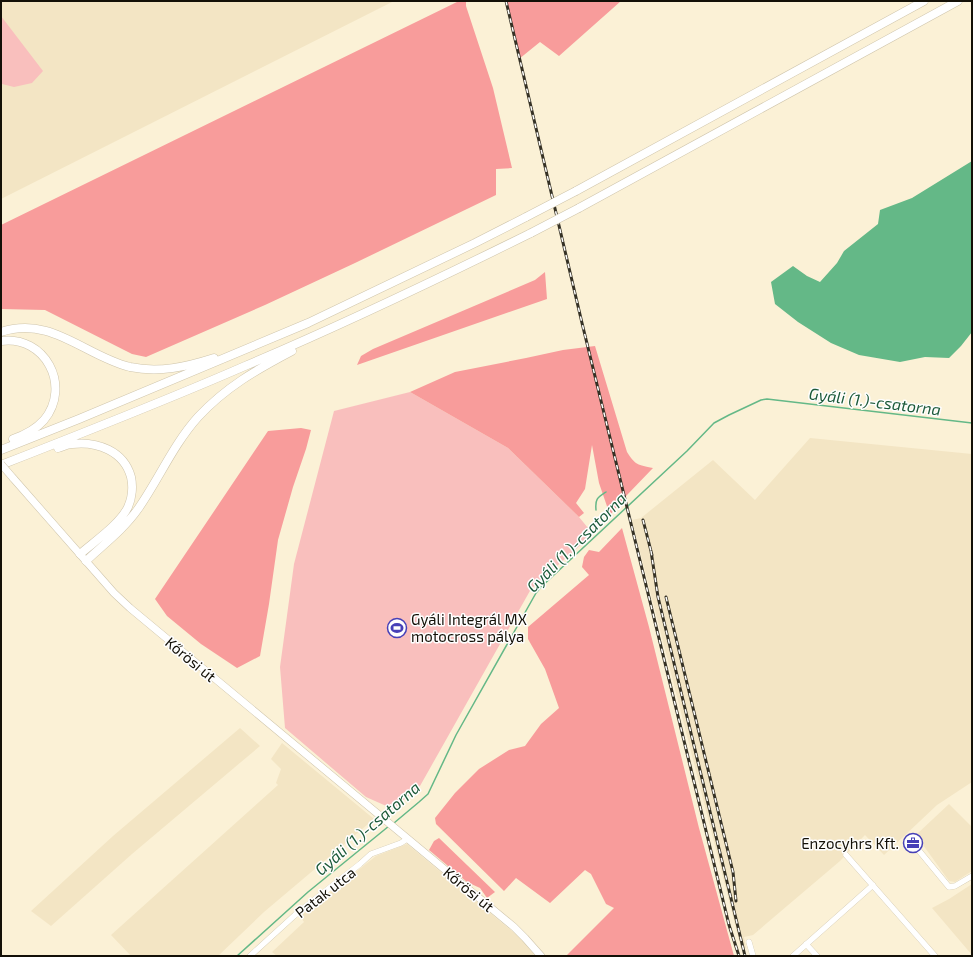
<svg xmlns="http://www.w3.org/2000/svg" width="973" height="957" viewBox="0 0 973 957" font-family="'Exo 2',sans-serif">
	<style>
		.built { fill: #f3e5c4 }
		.green { fill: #f9bfbd }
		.forest { fill: #f89c9b }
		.water { fill: #64b887 }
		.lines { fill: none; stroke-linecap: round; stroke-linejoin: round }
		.stream { stroke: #64b887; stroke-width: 1.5 }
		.minor-casing { stroke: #cfc5ac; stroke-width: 6 }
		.major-casing { stroke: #cfc5ac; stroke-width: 8 }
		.highway-casing { stroke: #cfc5ac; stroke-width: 9 }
		.minor { stroke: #fff; stroke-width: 5.5 }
		.major { stroke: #fff; stroke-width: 7 }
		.highway { stroke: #fff; stroke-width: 8 }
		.rail-casing { stroke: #353125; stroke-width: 3 }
		.rail { stroke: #fefefe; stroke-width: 1.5; stroke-dasharray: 4.5; stroke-linecap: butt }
		.major-bridge-casing { stroke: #cfc5ac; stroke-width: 8; stroke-linecap: butt }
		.highway-bridge-casing { stroke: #cfc5ac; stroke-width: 9; stroke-linecap: butt }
		.major-bridge { stroke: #fff; stroke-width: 7 }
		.highway-bridge { stroke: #fff; stroke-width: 8 }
		.labels { text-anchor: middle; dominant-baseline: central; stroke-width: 3; stroke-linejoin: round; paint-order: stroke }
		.poi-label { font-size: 15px; fill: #131007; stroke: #fefefe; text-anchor: start }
		.street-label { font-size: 15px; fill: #131007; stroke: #fefefe }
		.water-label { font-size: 16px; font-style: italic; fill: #1c5a39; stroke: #fefefe }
	</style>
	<rect width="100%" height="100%" fill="#fbf1d6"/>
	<path class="built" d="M1 1H394L1 199Z
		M810 438 972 454V782L937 805 884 855 865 835 840 861 753 935 744 937 746 948H741L632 520 641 518 713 460 755 500Z
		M240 728 260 746 132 854 51 926 31 911 113 836Z
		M282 743 374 819 264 912 218 956H131L111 935 278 785 276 783 281 769 271 759Z
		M949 804 972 827V871L955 882 949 881 918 838 917 834Z
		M407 844 524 941 535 956H277L272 952 304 922 300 916 376 856Z
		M972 884V955L932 908 949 899Z"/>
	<path class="green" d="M1 16 43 71 32 83 14 87 2 84 1 83Z
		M410 392 508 448 579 517 593 534 531 589 420 786 393 809 366 797 285 728 280 667 294 564 334 411Z"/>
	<path class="forest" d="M459 1H466V6L493 88 512 168 496 169V195L355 263 265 305 146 357 132 354 45 310 1 309V225Z
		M506 1H621L559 56 540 42 519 59Z
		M545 272 547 299 357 365 361 356 373 349 535 280Z
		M595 346 627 452C635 465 638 465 653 468L627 495 610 515 599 483 592 445 585 489 576 503 584 513 579 517 508 448 410 392 455 372 526 358 563 350Z
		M301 428 311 430 306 449 293 487 278 540 269 604 260 656 237 668 201 644 167 616 155 599 268 431Z
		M622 528 649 627 699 828 734 956H566L614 908 606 904 591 874 585 870 550 903 516 878 504 891 436 824 435 818 455 793 479 769 509 750 525 746 541 724 559 708 545 669 528 639V627L589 575 582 567 584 557 589 550 599 552Z
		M439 838 495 892 487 898 480 888 467 882 429 850 434 841Z"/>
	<path class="water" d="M972 161V332L961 346 949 358 925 357 900 362 859 355 831 343 798 322 775 304 771 282 793 266 807 276 820 282 837 263 844 251 878 224 880 210 912 198Z"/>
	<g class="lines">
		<path class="stream" d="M596 510C595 499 597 498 606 492
			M394 823 419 802 428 794 456 735 536 593 541 587 687 451 714 423 729 415 761 400 767 399 972 423
			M237 956 308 892 389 826"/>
		<g class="minor-casing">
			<path id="minor" d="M911 841 949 887 955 886 972 876
				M846 855 935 956
				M749 942 753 956
				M806 944 817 956
				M250 956 295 915 360 864 371 854 401 843 407 839
				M793 956 873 885"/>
		</g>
		<g class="major-casing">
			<path id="major" d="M13 478 114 593 130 608 514 927 525 938 541 956"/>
		</g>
		<g class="highway-casing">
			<path id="highway" d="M576 191 924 1
				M579 208 958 1
				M1 332C51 315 85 356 130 367 159 373 186 367 214 358
				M1 341C45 335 72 386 44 420 36 429 25 435 13 439
				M58 448C62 447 67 444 72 444 97 441 124 451 131 477 133 486 132 498 128 507 120 524 95 541 80 554
				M1 450 79 419 308 323 475 243 526 217
				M1 465C83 433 165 401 245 366 342 325 436 280 531 233
				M86 561C104 544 124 529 138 509 159 479 173 445 198 417 226 387 256 370 292 351"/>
		</g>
		<use href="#minor" class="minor"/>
		<use href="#major" class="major"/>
		<use href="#highway" class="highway"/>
		<g class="rail-casing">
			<path id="rail" d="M506 1 582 323 729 925 739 956
				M643 520 652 555
				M651 551 658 597 745 956
				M666 597 733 872 736 901"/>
		</g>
		<use href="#rail" class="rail"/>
		<g class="major-bridge-casing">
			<path id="major-bridge" d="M1 464 13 478"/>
		</g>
		<g class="highway-bridge-casing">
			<path id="highway-bridge" d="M526 217 576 191
				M531 233 579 208"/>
		</g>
		<use href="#major-bridge" class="major-bridge"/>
		<use href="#highway-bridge" class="highway-bridge"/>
	</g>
	<defs>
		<g id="stadium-ring" transform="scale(1)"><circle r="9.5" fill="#fefefe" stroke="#4740b7" stroke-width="1.5"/><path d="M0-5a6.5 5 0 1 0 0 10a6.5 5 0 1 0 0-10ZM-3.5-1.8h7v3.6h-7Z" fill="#4740b7"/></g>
		<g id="office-ring" transform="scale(1)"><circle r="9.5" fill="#fefefe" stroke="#4740b7" stroke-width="1.5"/><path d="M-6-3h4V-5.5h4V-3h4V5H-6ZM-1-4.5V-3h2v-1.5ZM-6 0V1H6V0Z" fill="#4740b7"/></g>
	</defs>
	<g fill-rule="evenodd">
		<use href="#stadium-ring" x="397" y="628"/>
		<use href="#office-ring" x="913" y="843"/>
	</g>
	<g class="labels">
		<g class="poi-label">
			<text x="411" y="619">Gyáli Integrál MX<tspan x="411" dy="17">motocross pálya</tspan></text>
			<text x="899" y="843" text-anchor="end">Enzocyhrs Kft.</text>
		</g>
		<g class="street-label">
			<text transform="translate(191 659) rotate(40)">Kőrösi út</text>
			<text transform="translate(469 889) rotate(40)">Kőrösi út</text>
			<text transform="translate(325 892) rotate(-38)">Patak utca</text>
		</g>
		<g class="water-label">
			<text transform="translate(875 401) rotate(7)">Gyáli (1.)-csatorna</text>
			<text transform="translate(576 542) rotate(-45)">Gyáli (1.)-csatorna</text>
			<text transform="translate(367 828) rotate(-41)">Gyáli (1.)-csatorna</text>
		</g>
	</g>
	<rect width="973" height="957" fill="none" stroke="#131007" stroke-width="4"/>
</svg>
